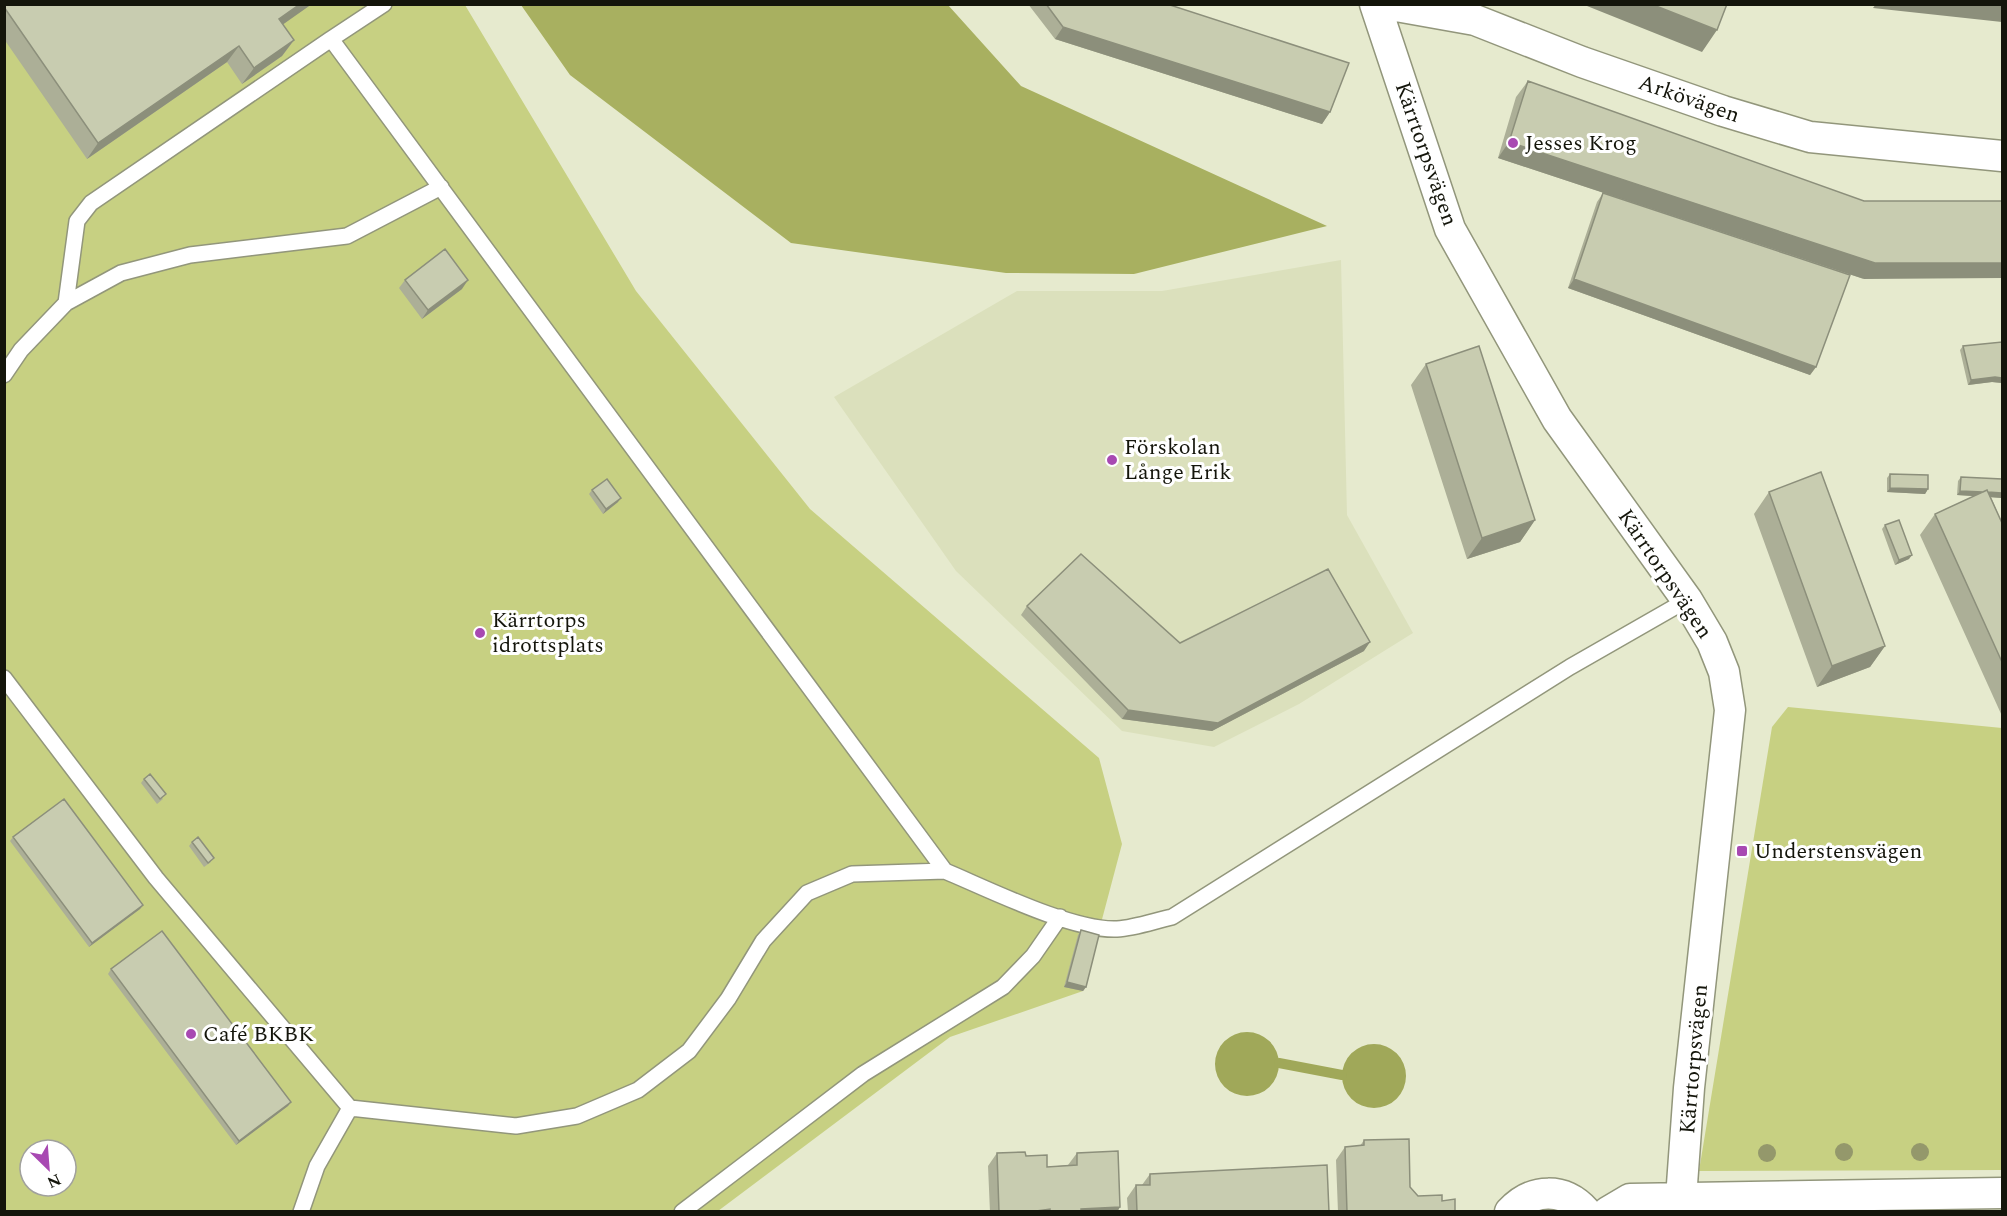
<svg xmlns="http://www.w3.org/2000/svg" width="2007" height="1216" viewBox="0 0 2007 1216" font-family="Spectral,serif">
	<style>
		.built { fill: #dbe0bc }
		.green { fill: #c7d082; fill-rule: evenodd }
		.forest { fill: #a8b060 }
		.water { fill: #a0a859 }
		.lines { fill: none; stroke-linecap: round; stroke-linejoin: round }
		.stream { stroke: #a0a859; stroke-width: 10 }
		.lane-casing { stroke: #92967b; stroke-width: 18 }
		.street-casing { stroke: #92967b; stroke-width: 33 }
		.lane { stroke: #fff; stroke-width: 15 }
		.street { stroke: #fff; stroke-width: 30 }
		.tree { fill: #94986b }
		.wall { fill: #acaf97 }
		.shaded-wall { fill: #8c8f7b }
		.building { fill: #c8ccb0; stroke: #8c8f7b; stroke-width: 1.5 }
		.poi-dot { fill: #a849b2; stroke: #fff; stroke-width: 2 }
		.labels { text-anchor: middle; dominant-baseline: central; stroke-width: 6; stroke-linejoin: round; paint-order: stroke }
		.street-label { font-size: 22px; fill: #14150b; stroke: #fff }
		.poi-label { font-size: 22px; fill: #14150b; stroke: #fff; text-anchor: start }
	</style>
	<rect width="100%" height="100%" fill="#e6eace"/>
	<path class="built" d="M1341 260 1347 515 1413 633 1299 704 1214 747 1122 731 956 571 834 397 1017 291H1162Z"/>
	<path class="green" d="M5 5H465L636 291 810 509 1099 758 1122 844 1083 991 950 1037 718 1211 5 1212ZM30 1150H66V1186H30Z
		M1788 707 2002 728V1170L1699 1171 1772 727Z"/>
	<path class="forest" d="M521 5H948L1021 86 1327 226 1134 274 1006 273 791 243 570 75Z"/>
	<path class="water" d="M1215 1064a32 32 0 1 1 64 0a32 32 0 1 1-64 0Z
		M1342 1076a32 32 0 1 1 64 0a32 32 0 1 1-64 0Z"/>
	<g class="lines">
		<path class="stream" d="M1279 1063 1342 1075"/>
		<g class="lane-casing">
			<path id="lane" d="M331 39 384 4
				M66 303 77 221 91 203 331 39 945 871C988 889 1072 931 1117 929 1135 928 1154 921 1172 917L1570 667 1687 600
				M4 375 21 350 66 303 121 273 190 255 347 236 441 187
				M4 678 156 878 350 1108
				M301 1212 317 1166 350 1108 516 1126 577 1116 638 1090 689 1051 728 999 763 941 807 893 852 874 945 871
				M682 1212 863 1074 1003 987 1033 956 1060 917"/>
		</g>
		<g class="street-casing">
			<path id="street" d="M1375 4 1450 229 1557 419 1687 600 1712 642 1724 672 1730 710 1689 1088 1680 1212
				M1385 4 1475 20 1582 62 1723 111 1810 137 2002 156
				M1510 1212C1532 1188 1564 1187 1586 1212
				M1608 1212 1630 1199 2002 1193"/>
		</g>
		<use href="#lane" class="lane"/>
		<use href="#street" class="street"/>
	</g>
	<g class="tree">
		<circle cx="1844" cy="1152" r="9"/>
		<circle cx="1920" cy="1152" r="9"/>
		<circle cx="1767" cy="1153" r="9"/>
	</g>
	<path class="wall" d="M4 4 283 25 294 40 282 56 242 84 227 62 87 159 4 39Z
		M1028 4H1167L1330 112 1322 124 1055 39Z
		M1528 81 1864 279 1498 158 1516 97Z
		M1603 193 1816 367 1810 375 1568 288 1597 202Z
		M405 280 462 289 422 319 399 288Z
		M2002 342V383L1992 382 1968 385 1960 350 1963 346Z
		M1426 364 1535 520 1520 542 1467 559 1411 385Z
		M1890 474 1928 489 1925 494 1887 492V478Z
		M1961 477 2002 479V498L1991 497 2002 523V716L1920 535 1935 514 1974 496 1957 495 1958 481Z
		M592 490 618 502 603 514 589 494Z
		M1769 492 1885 646 1870 667 1817 687 1754 514Z
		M1885 525 1909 559 1895 565 1882 529Z
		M1027 606 1180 643 1364 651 1212 731 1122 719 1021 615Z
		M144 779 163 799 157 804 141 783Z
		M13 837 143 905 140 909 89 947 10 841Z
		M192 842 211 862 204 867 189 846Z
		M1081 930 1086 987 1083 991 1064 987 1078 935Z
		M111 969 291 1102 288 1106 236 1145 108 974Z
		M1364 1140 1418 1196 1442 1201 1455 1212H1338L1336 1160 1345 1147 1360 1146Z
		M997 1153 1026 1156 1047 1167 1068 1165 1077 1153 1120 1207 1117 1212H990L988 1166Z
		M1150 1174 1329 1212H1128L1127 1198 1136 1185H1142Z"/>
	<path class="shaded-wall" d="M300 4H312L268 35 279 19Z
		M1582 4H1651L1717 30 1702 52Z
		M1876 4H2002V22L1873 8Z
		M1063 27 1330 112 1322 124 1055 39Z
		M294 40 282 56 242 84 254 68Z
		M239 46 227 62 87 159 98 143Z
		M1509 142 2002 263V278L1864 279 1498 158Z
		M1574 279 1816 367 1810 375 1568 288Z
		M468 280 462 289 422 319 428 310Z
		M1995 377 2002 378V383L1992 382 1968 385 1971 380Z
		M1890 488 1928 489 1925 494 1887 492Z
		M1960 491 2002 493V498L1957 495Z
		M621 498 618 502 603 514 606 509Z
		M1535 520 1520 542 1467 559 1482 538Z
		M1912 555 1909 559 1895 565 1899 560Z
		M1370 642 1364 651 1212 731 1122 719 1128 710Z
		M1885 646 1870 667 1817 687 1832 666Z
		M143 905 140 909 89 947 92 943Z
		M1067 982 1086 987 1083 991 1064 987Z
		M291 1102 288 1106 236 1145 239 1141Z
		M1120 1207 1117 1212H1079L1081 1209Z
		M1050 1209 1048 1212H1029Z"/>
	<path class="building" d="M4 4H300L279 19 294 40 254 68 239 46 98 143 4 7Z
		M1046 4H1167L1349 63 1330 112 1063 27Z
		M1651 4H1727L1717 30Z
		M1528 81 1864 201H2002V263H1875L1509 142Z
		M1603 193 1850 275 1816 367 1574 279Z
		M445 249 468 280 428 310 405 280Z
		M2002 342V378L1995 377 1971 380 1963 346Z
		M1479 346 1535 520 1482 538 1426 364Z
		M1821 472 1885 646 1832 666 1769 492Z
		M1890 474 1928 475V489L1890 488Z
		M1961 477 2002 479V493L1988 492 1987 490 1983 492 1960 491Z
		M607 479 621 498 606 509 592 490Z
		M1987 490 2002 523V662L1935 514Z
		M1899 520 1912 555 1899 560 1885 525Z
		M1081 554 1180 643 1328 569 1370 642 1218 723 1128 710 1027 606Z
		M150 774 166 794 160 799 144 779Z
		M64 799 143 905 92 943 13 837Z
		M198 837 214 858 208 863 192 842Z
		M1081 930 1099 935 1086 987 1067 982Z
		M162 931 291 1102 239 1141 111 969Z
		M1409 1139 1410 1187 1418 1196 1442 1195V1201L1455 1199V1212H1347L1345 1147 1364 1145V1140Z
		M1118 1151 1120 1207 1081 1209V1212H1050V1209L1029 1212H999L997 1153 1025 1152 1026 1156 1047 1155V1167L1077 1165V1153Z
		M1327 1165 1329 1212H1137L1136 1185H1150V1174Z"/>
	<g class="poi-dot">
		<circle cx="1513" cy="143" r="6"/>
		<circle cx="1112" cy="460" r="6"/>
		<circle cx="480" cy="633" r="6"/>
		<rect x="1736" y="845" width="12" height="12" rx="3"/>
		<circle cx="191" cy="1034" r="6"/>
	</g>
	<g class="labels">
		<g class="street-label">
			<text transform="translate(1689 99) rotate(19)">Arkövägen</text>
			<text transform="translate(1426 154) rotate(71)">Kärrtorpsvägen</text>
			<text transform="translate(1665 574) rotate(56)">Kärrtorpsvägen</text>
			<text transform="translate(1694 1059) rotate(-85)">Kärrtorpsvägen</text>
		</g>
		<g class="poi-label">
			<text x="1525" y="143">Jesses Krog</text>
			<text x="1124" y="447">Förskolan<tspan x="1124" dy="25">Långe Erik</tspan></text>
			<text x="492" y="620">Kärrtorps<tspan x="492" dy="25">idrottsplats</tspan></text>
			<text x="1754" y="851">Understensvägen</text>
			<text x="203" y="1034">Café BKBK</text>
		</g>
	</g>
	<rect width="2007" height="1216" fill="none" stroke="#14150b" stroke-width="12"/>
	<g transform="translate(48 1168) rotate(155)"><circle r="28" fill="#ffffff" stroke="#a1a19d" stroke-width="1.5"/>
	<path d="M0-4.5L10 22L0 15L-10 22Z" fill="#a849b2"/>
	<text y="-9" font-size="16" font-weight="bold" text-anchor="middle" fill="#14150b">N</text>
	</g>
</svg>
